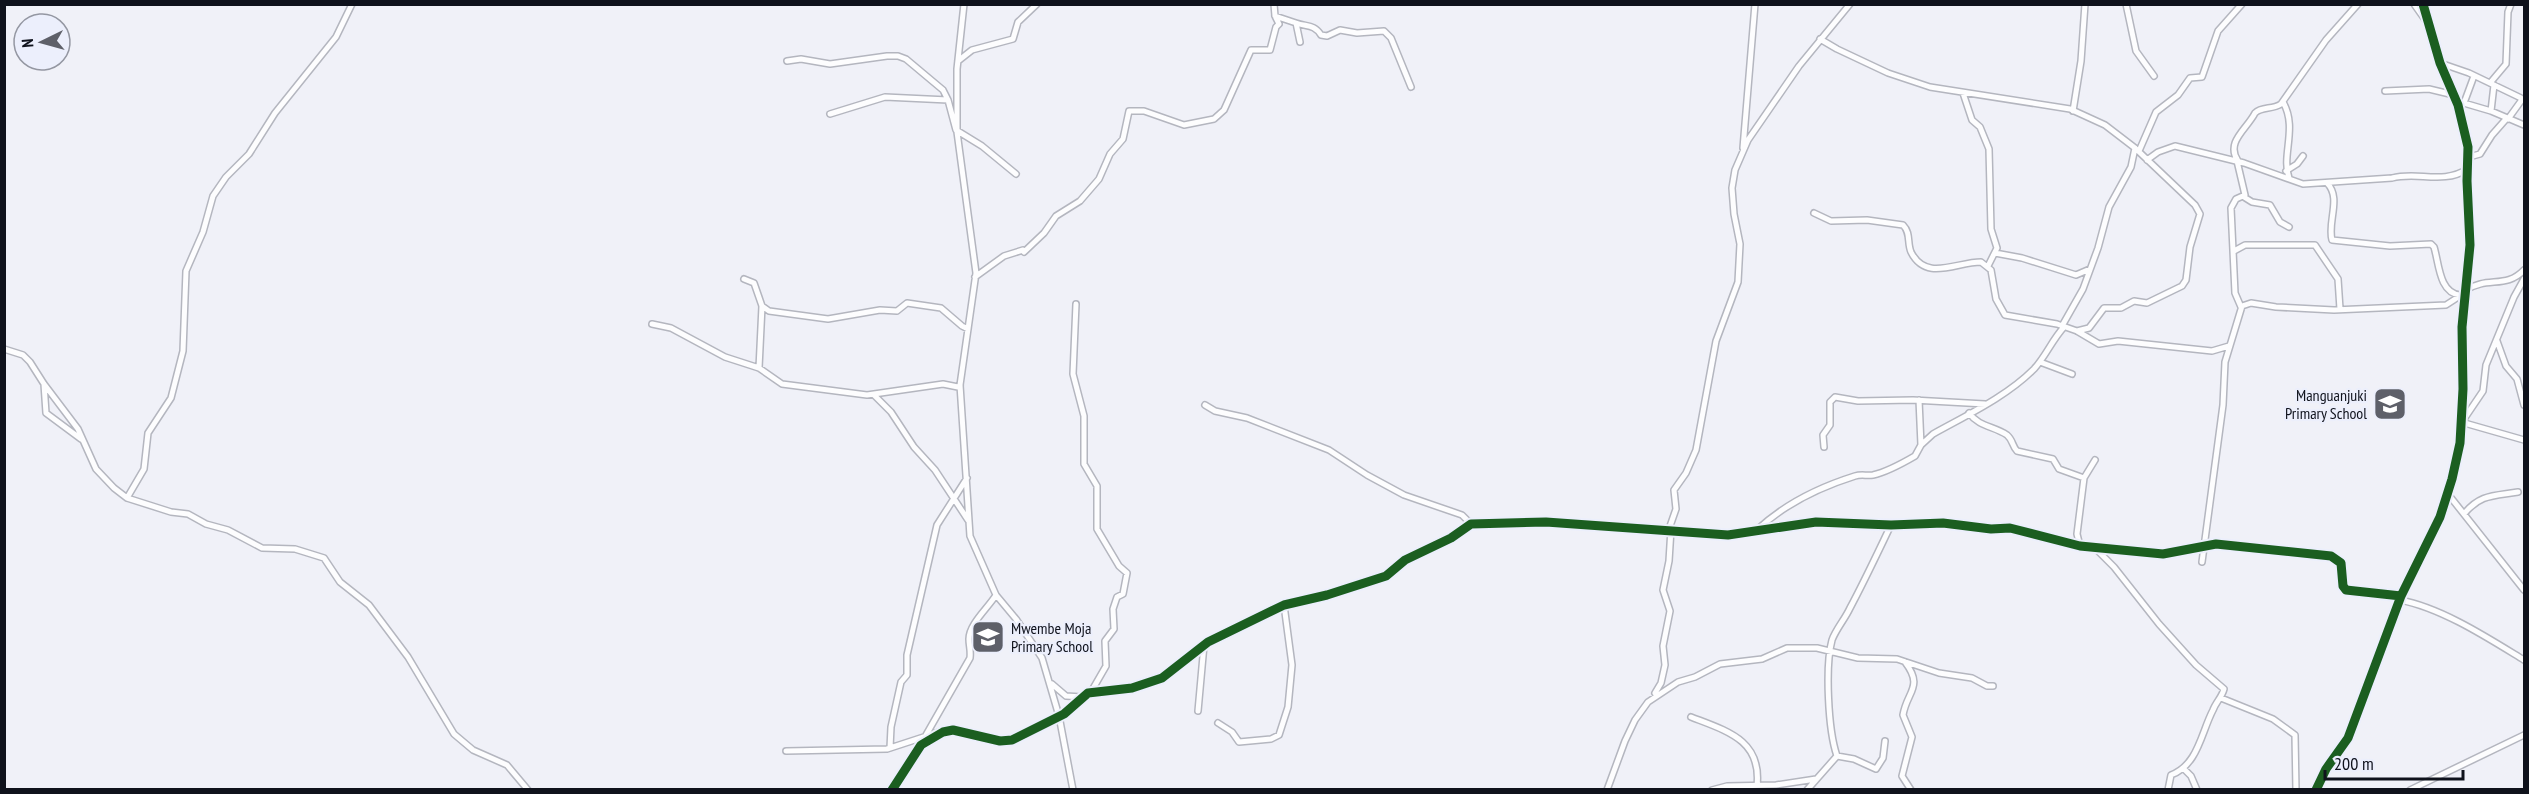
<svg xmlns="http://www.w3.org/2000/svg" width="2529" height="794" viewBox="0 0 2529 794" font-family="'PT Sans Narrow',sans-serif">
	<style>
		.lines { fill: none; stroke-linecap: round; stroke-linejoin: round }
		.minor-casing { stroke: #b4b6bf; stroke-width: 8 }
		.minor { stroke: #fdfdfe; stroke-width: 5 }
		.cycleway-casing { stroke: #eceffc; stroke-width: 13 }
		.cycleway { stroke: #1b5e20; stroke-width: 9 }
		.labels { text-anchor: middle; dominant-baseline: central; stroke-width: 4.5; stroke-linejoin: round; paint-order: stroke }
		.poi-label { font-size: 16px; fill: #0f121c; stroke: #eceffc; text-anchor: end }
	</style>
	<rect width="100%" height="100%" fill="#f0f1f8"/>
	<g class="lines">
		<g class="minor-casing">
			<path id="minor" d="M964 4 957 69V132L976 273 960 385 970 536 996 595 1016 619 1042 658 1059 716 1073 790
				M1274 4 1275 16 1296 23 1300 42
				M2126 4 2136 51 2154 76
				M2414 4 2426 21
				M1296 23C1307 27 1314 24 1321 35L1327 36 1340 30 1357 33 1384 31 1391 38 1411 87
				M1820 39 1837 49 1888 73 1930 87 2070 109 2105 125 2135 148 2195 205 2200 214 2190 247 2186 280 2182 286 2147 303 2134 301 2121 308H2104L2089 328 2077 331
				M787 61 801 59 830 64 887 56H898L906 59 943 90 948 100
				M958 61 972 50 1013 39 1018 22 1037 4
				M2440 63 2469 73 2521 98V101L2508 119
				M2490 83 2506 64 2508 12 2511 4
				M2385 91 2429 89 2454 95
				M1963 93 1972 120 1980 127 1989 149 1991 229 1997 248 1988 266
				M2457 101 2491 111 2524 125
				M2283 102C2298 128 2281 155 2289 178
				M2464 103 2474 76
				M2073 111 2081 61 2085 4
				M2491 111 2494 85
				M830 114 885 97 948 100 956 130 982 146 1016 174
				M1743 148 1755 4
				M2139 151 2156 112 2178 95 2190 78 2202 77 2218 31 2242 4
				M2469 157 2480 154 2492 135 2507 118
				M2147 160 2158 152 2175 146 2244 163 2303 184 2392 178C2418 171 2442 185 2468 169
				M2237 161 2245 195 2236 199 2231 208 2235 293 2241 307
				M2238 161C2225 142 2247 129 2255 113 2262 106 2272 110 2281 104L2326 40 2358 4
				M2286 171 2297 164 2303 156
				M2327 183C2342 198 2327 222 2332 240L2390 246 2431 244 2434 247C2439 263 2439 293 2460 295
				M2244 197 2252 202 2270 205 2280 222 2289 227
				M1814 213 1831 221 1867 220 1903 225C1911 233 1907 243 1911 252 1926 282 1956 262 1981 262L1991 270 1996 299 2005 315 2057 324 2077 331 2099 344 2118 341 2212 351 2229 346
				M2234 251 2245 245H2315L2338 279 2340 309
				M1024 252 1044 233 1056 216 1080 201 1099 179 1110 154 1123 139 1129 111H1144L1184 125 1214 119 1224 110 1251 50H1270L1276 27 1279 24 1275 16
				M1995 253 2022 258 2076 275 2090 269
				M975 277 1004 256 1023 250
				M744 279 754 283 762 306 759 368
				M2466 290C2488 276 2506 289 2524 270
				M1076 304 1073 374 1084 416V464L1097 486V529L1119 566 1127 573 1123 594 1117 597 1113 609 1114 629 1105 641 1106 666 1091 692
				M762 306 769 311 828 319 880 310 897 311 907 303 941 308 962 326 968 329
				M652 324 671 328 725 357 759 368 782 384 867 395 943 384 958 387 960 385
				M2062 326 2083 289 2098 248 2109 207 2131 167 2135 148
				M2497 341 2506 366 2517 379 2524 405
				M4 349 23 355 30 362 44 384 78 429 96 469 114 488 127 498 171 512 188 514 206 524 228 530 262 548 295 549 324 558 340 582 369 605 408 657 454 734 473 750 507 765 528 790
				M2040 362 2072 374
				M44 384 46 413 81 439
				M874 395 891 412 914 447 935 470 968 520
				M1919 400 1921 445
				M1205 405 1215 411 1247 418 1329 450 1367 475 1404 495 1462 515 1471 524
				M1969 413C1979 427 1994 426 2007 435 2013 440 2012 446 2017 451L2053 459 2059 469 2084 478
				M2461 422 2524 440
				M2462 422 2483 391 2486 365 2514 297 2524 279
				M1824 447 1823 435 1830 425V402L1835 397 1858 401 1913 400 1985 404
				M2448 494 2524 590
				M127 498 144 469 148 433 171 398 183 351 186 271 203 232 213 196 226 177 249 154 275 113 336 37 352 4
				M2464 514C2480 494 2494 496 2518 492
				M1669 529 1676 509 1674 490 1686 473 1696 450 1716 341 1738 282 1740 244 1734 214 1732 188 1735 170 1748 140 1799 66 1850 4
				M1758 529C1785 504 1820 487 1855 476 1861 474 1867 476 1873 475 1887 472 1903 463 1915 456L1921 445 1933 434C1967 415 2006 397 2034 369 2046 356 2052 340 2064 327
				M2080 546 2077 534 2084 478 2095 460
				M2095 548 2114 567 2159 624 2196 665 2224 689C2222 697 2216 702 2213 710 2201 733 2198 765 2171 775L2168 790
				M2202 562 2223 405 2225 362 2242 306 2251 303 2276 307 2334 310 2446 305 2466 292
				M2400 600C2442 608 2488 638 2524 660
				M1905 662C1924 687 1907 691 1903 715L1912 737 1902 776 1911 790
				M1052 684 1066 696 1082 697
				M1655 693 1661 683 1665 665 1663 646 1670 611 1663 590 1669 561 1671 529
				M2221 698 2273 719 2295 735 2296 790
				M1198 711 1204 645
				M1691 717C1727 731 1762 740 1757 786
				M1218 723 1232 732 1239 742 1271 739 1279 735 1288 707 1292 665 1284 605
				M926 735 970 658C971 650 969 646 969 639 969 624 988 608 996 595
				M890 748 891 727 901 682 907 675V655L937 525 967 478
				M786 751 887 749 939 732
				M1837 756C1828 730 1825 666 1832 640 1836 629 1845 619 1850 608 1865 580 1878 552 1891 525
				M1837 756 1854 759 1876 769 1883 758 1885 741
				M2184 769 2191 776 2197 790
				M892 790 921 745 943 732 953 730 1000 741 1012 740 1064 714 1088 693 1132 688 1162 678 1208 642 1284 605 1327 595 1386 576 1405 560 1451 538 1471 524 1546 522 1728 535 1816 522 1891 525 1943 523 1991 529 2010 528 2080 546 2163 554 2216 544 2331 556 2341 563 2343 586 2346 590 2401 596
				M1607 790 1625 741 1635 720 1648 702 1678 682 1695 677 1720 664 1762 659 1787 648H1817L1858 658 1897 659 1939 673 1972 678 1987 686H1993
				M1712 790 1727 786 1776 785 1816 779
				M1807 790 1837 756
				M2316 790 2326 769 2348 738 2401 596 2440 517 2452 479 2460 443 2463 389 2462 327 2470 245 2467 181 2468 147 2458 105 2440 63 2423 4
				M2410 790 2524 735"/>
		</g>
		<use href="#minor" class="minor"/>
		<g class="cycleway-casing">
			<path id="cycleway" d="M892 790 921 745 943 732 953 730 1000 741 1012 740 1064 714 1088 693 1132 688 1162 678 1208 642 1284 605 1327 595 1386 576 1405 560 1451 538 1471 524 1546 522 1728 535 1816 522 1891 525 1943 523 1991 529 2010 528 2080 546 2163 554 2216 544 2331 556 2341 563 2343 586 2346 590 2401 596
				M2316 790 2326 769 2348 738 2401 596 2440 517 2452 479 2460 443 2463 389 2462 327 2470 245 2467 181 2468 147 2458 105 2440 63 2423 4"/>
		</g>
		<use href="#cycleway" class="cycleway"/>
	</g>
	<defs>
		<g id="school-square" transform="scale(1.725)"><rect x="-9" y="-9" width="18" height="18" rx="4" fill="#5e6069" stroke="#eceffc"/><path d="M0-5L7-2L0 1L-7-2ZM-4 1L0 2.5L4 1V4Q0 6-4 4Z" fill="#fff"/></g>
	</defs>
	<g fill-rule="evenodd">
		<use href="#school-square" x="2390" y="404"/>
		<use href="#school-square" x="988" y="637"/>
	</g>
	<g class="labels">
		<g class="poi-label">
			<text x="2367" y="395">Manguanjuki<tspan x="2367" dy="18">Primary School</tspan></text>
			<text x="1011" y="628" text-anchor="start">Mwembe Moja<tspan x="1011" dy="18">Primary School</tspan></text>
		</g>
	</g>
	<rect width="2529" height="794" fill="none" stroke="#0f121c" stroke-width="12"/>
	<g transform="translate(42 42) rotate(265)"><circle r="28" fill="#eceffc" stroke="#9497a2" stroke-width="1.5"/>
	<path d="M0-4.5L10 22L0 15L-10 22Z" fill="#5e6069"/>
	<text y="-9" font-size="16" font-weight="bold" text-anchor="middle" fill="#0f121c">N</text>
	</g>
	<path d="M2325 770v9h138v-9" fill="none" stroke="#0f121c" stroke-width="3"/>
	<text x="2334" y="770" font-size="18" fill="#0f121c" stroke="#eceffc" stroke-width="4.5" paint-order="stroke">200 m</text>
</svg>
